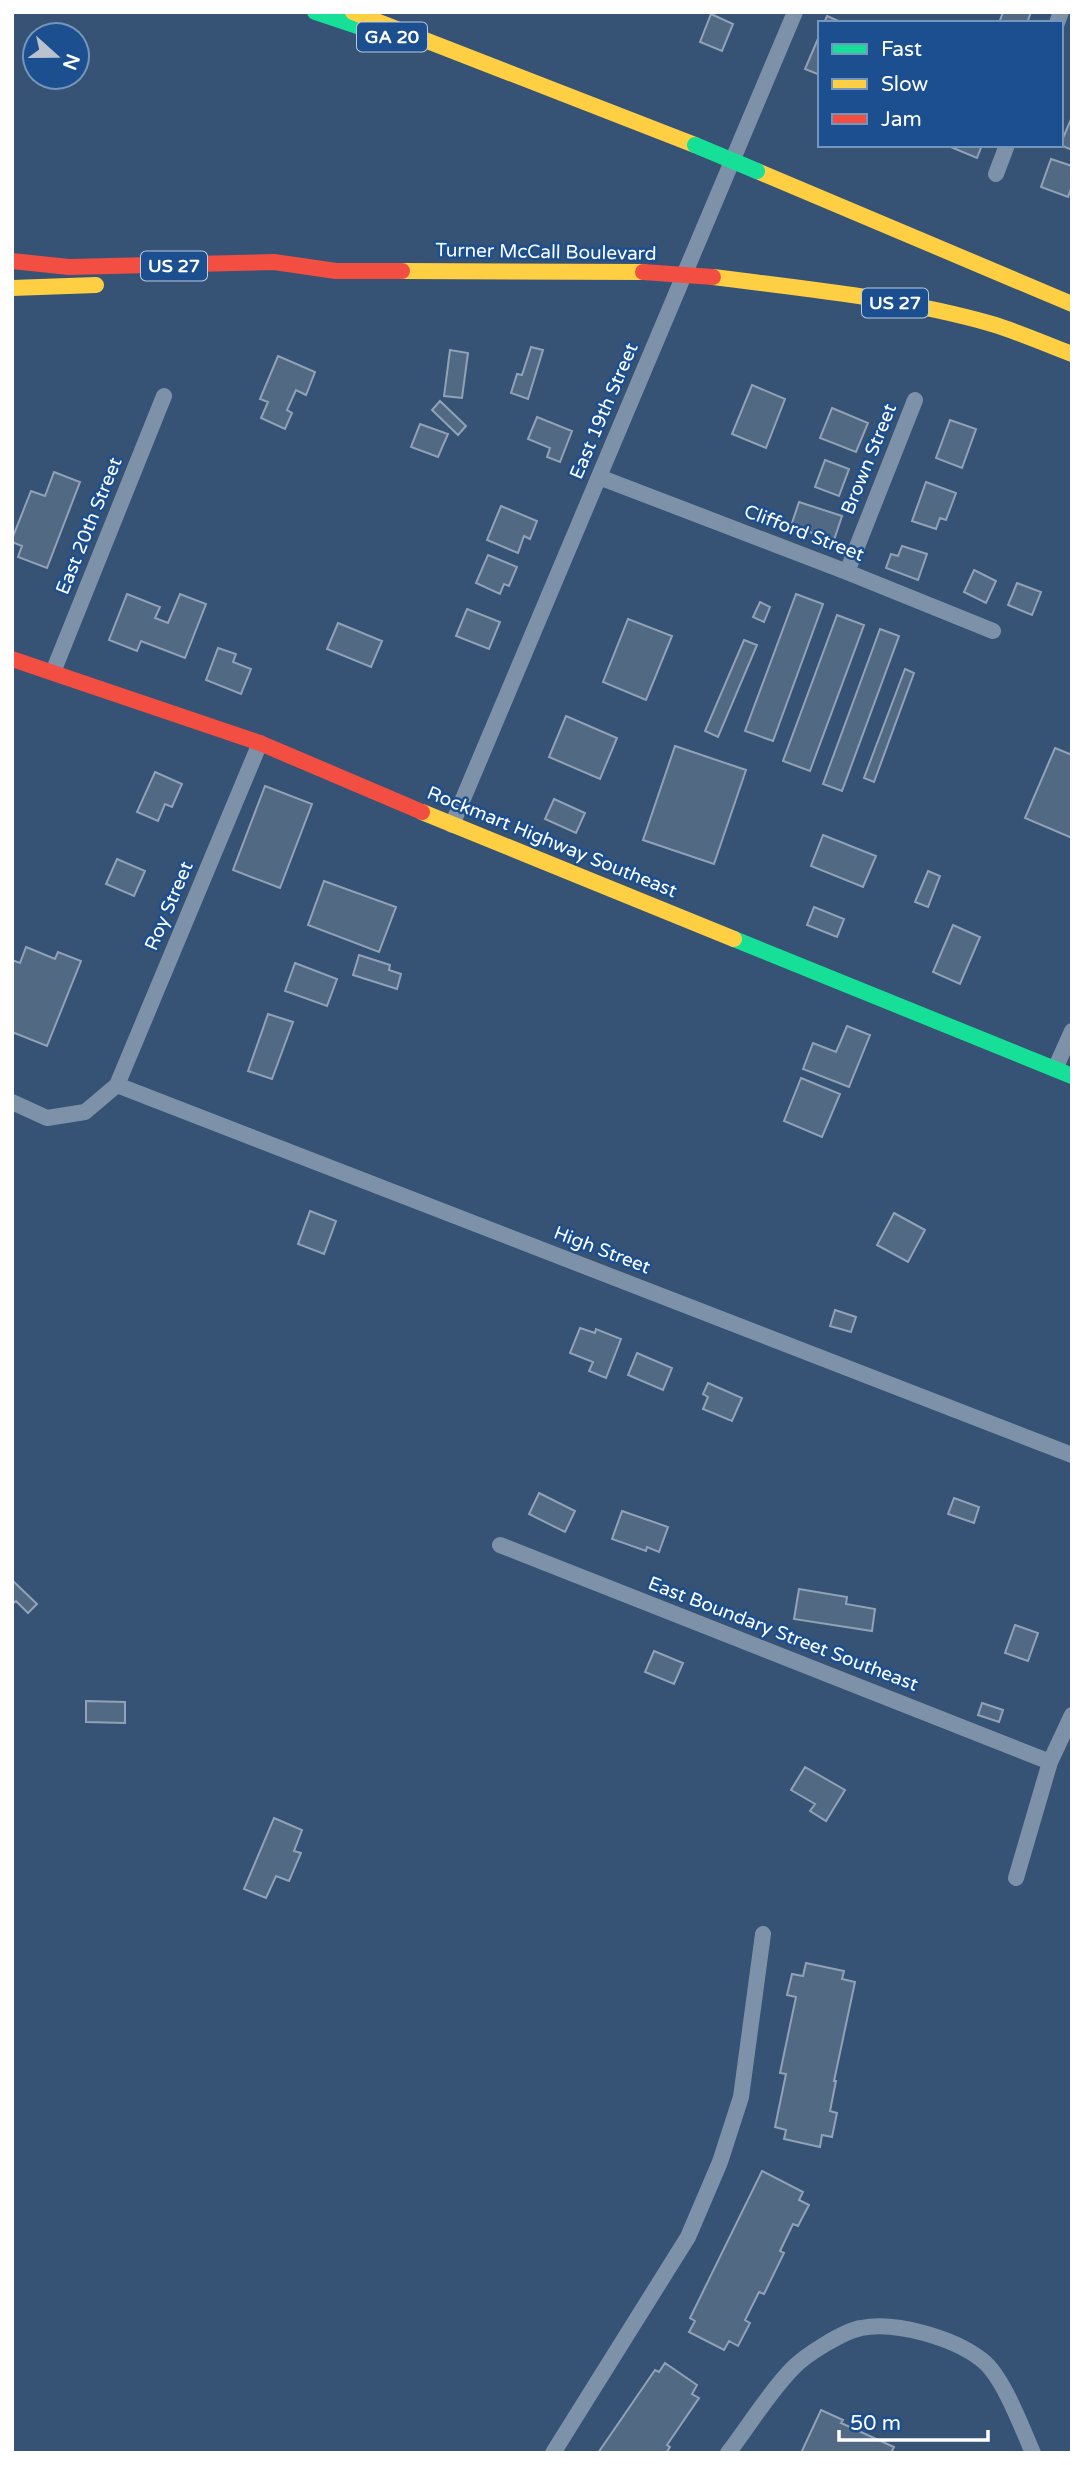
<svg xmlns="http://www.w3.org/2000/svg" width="1084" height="2465" viewBox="0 0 1084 2465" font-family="'Varela Round',sans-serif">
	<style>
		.building { fill: #526984; stroke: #92a2b6; stroke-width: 2 }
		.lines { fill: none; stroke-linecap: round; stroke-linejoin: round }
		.street { stroke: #7d92a8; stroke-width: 16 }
		.fast { stroke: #16e098; stroke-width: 16 }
		.slow { stroke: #ffcf43; stroke-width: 16 }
		.jam { stroke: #f24e42; stroke-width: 16 }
		.fast-bridge { stroke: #16e098; stroke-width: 16 }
		.jam-bridge { stroke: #f24e42; stroke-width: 16 }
		.labels { text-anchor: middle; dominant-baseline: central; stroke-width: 5; stroke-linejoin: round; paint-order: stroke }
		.shield { fill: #1b4f8f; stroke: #bbcadd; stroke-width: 2 }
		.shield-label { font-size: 18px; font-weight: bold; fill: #fff }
		.street-label { font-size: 19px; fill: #fff; stroke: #1b4f8f }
	</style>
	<rect width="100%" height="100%" fill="#365274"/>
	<path class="building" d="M1003 12H1031L1027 23H999Z
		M711 14 733 24 722 51 700 42Z
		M827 16 843 23H824Z
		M820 34V75L805 69Z
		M1072 117V150L1060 145Z
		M946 145H982L977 158Z
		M1051 159 1072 166V186L1068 197 1041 187Z
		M531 347 543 350 528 399 511 393 517 374 522 375Z
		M450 350 468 353 462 398 444 396Z
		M278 356 315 372 306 395 296 390 287 410 292 413 285 429 261 418 268 402 260 399Z
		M752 385 785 399 766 448 732 434Z
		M440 401 466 426 458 435 432 410Z
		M832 408 868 423 856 452 820 438Z
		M537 417 572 431 560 462 547 457 550 448 528 439Z
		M950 420 976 429 962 468 936 458Z
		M420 424 448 434 438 457 411 447Z
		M825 460 849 469 839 496 815 487Z
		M54 472 80 482 47 568 18 557 22 546 12 542V539L31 491 45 496Z
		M926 482 956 493 946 520 940 518 936 529 912 521Z
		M799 502 842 516 834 540 791 526Z
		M501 506 537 521 530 539 524 536 518 553 487 540Z
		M902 546 927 554 918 580 886 568 891 554 898 556Z
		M488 555 517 567 509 586 504 584 500 594 476 583Z
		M974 570 996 581 986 603 964 592Z
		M1017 583 1041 592 1032 615 1008 605Z
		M127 594 160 607 155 618 168 623 180 594 206 604 185 658 141 641 137 651 109 640Z
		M796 594 823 604 773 741 745 731Z
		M760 602 770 607 764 622 753 617Z
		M467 609 500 622 489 649 456 636Z
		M837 615 864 625 810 771 783 761Z
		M628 619 672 636 646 700 603 682Z
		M338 623 382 641 371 667 327 649Z
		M880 629 899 636 842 791 823 784Z
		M744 640 757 645 718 737 705 731Z
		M218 648 236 654 233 662 251 669 241 694 206 680Z
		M905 669 914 673 874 782 864 778Z
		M566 716 617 738 600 779 549 757Z
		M675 746 746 770 714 864 643 840Z
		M1055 748 1072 755V838L1025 818Z
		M155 772 182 784 172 807 165 804 158 821 137 812Z
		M265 786 312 804 280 888 233 870Z
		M554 799 585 813 576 833 545 819Z
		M823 835 876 856 863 887 811 866Z
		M117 859 145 871 134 896 106 884Z
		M928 871 940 876 928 907 915 902Z
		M324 881 396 907 379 952 308 925Z
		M814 907 844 919 837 937 807 925Z
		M953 925 980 937 960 984 933 972Z
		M26 947 55 959 58 952 81 961 47 1046 12 1032V960L20 963Z
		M359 955 390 965 389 970 401 974 397 989 353 975Z
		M295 963 337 979 327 1006 285 991Z
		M268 1014 293 1022 272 1079 248 1071Z
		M847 1026 870 1035 849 1087 803 1069 813 1043 836 1052Z
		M801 1078 840 1094 822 1137 784 1121Z
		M310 1211 336 1221 324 1254 298 1244Z
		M894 1213 925 1230 908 1262 877 1245Z
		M835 1310 856 1317 851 1332 830 1326Z
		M580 1328 595 1333 596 1329 621 1339 606 1378 589 1371 593 1362 570 1353Z
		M637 1353 672 1368 663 1390 628 1375Z
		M708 1383 742 1398 732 1421 703 1409 708 1397 703 1394Z
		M539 1493 575 1511 565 1532 529 1514Z
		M954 1498 979 1507 974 1523 948 1514Z
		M622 1511 668 1527 659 1552 647 1547 646 1551 612 1539Z
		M12 1580 37 1604 28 1613 16 1601 12 1604Z
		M799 1589 847 1597 846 1604 875 1609 872 1631 794 1619Z
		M1015 1625 1038 1633 1028 1661 1005 1653Z
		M654 1651 683 1663 674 1684 645 1672Z
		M86 1701 125 1702V1723L86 1722Z
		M982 1703 1003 1710 999 1722 978 1715Z
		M805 1767 845 1790 826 1821 810 1811 815 1804 791 1790Z
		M274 1818 302 1830 294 1851 301 1853 289 1881 276 1876 266 1898 244 1889Z
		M806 1963 844 1971 842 1979 855 1982 834 2081H836L830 2111 837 2113 832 2137 822 2135 820 2147 784 2139 786 2130 775 2127 786 2074 780 2073 796 1997 787 1995 792 1974 803 1976Z
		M762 2171 803 2192 799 2200 809 2205 798 2226 793 2224 780 2251 784 2253 764 2294 759 2292 745 2320 750 2323 738 2346 729 2341 724 2350 689 2332 695 2321 690 2318Z
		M665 2363 697 2385 692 2394 699 2398 667 2445 670 2447 666 2453H598L655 2370 659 2372Z
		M821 2410 843 2420 841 2423 894 2447 891 2453H801Z"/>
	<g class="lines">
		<path class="street" d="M1057 23 1061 12
			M996 174 1007 145
			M599 477 847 572 993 631
			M847 572 915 400
			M53 672 164 396
			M452 825 795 12
			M1055 1069 1072 1031
			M117 1085 1072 1455
			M12 1102 47 1118 85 1112 117 1085 260 743
			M500 1545 1050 1762
			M1016 1878 1050 1762 1072 1715
			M553 2453 688 2237 720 2162 741 2097 763 1934
			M728 2453C749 2426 769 2392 793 2368 805 2355 844 2331 861 2328 896 2321 954 2338 982 2360 1003 2376 1022 2428 1033 2453"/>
		<path class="fast" d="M315 12 372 31
			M734 939 1072 1076"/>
		<path class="slow" d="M353 12 695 145
			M757 171 1072 304
			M402 271 643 272
			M713 277C806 289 901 298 992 324 1019 332 1045 344 1072 354
			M12 288 96 285
			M422 812 734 939"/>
		<path class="jam" d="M12 261 69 267 274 262 336 271H402
			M12 659 260 743 422 812"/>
		<path class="fast-bridge" d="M695 145 757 171"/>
		<path class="jam-bridge" d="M643 272 713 277"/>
	</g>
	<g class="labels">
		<g class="shield">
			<rect x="357" y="22.5" width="70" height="29" rx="5"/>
			<rect x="141" y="251.5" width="66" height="29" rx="5"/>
			<rect x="862" y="288.5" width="66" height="29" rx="5"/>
		</g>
		<g class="shield-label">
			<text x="392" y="37">GA 20</text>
			<text x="174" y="266">US 27</text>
			<text x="895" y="303">US 27</text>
		</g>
		<g class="street-label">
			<text transform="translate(546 252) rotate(1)">Turner McCall Boulevard</text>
			<text transform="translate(604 411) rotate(-67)">East 19th Street</text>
			<text transform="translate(869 459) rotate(-68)">Brown Street</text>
			<text transform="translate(89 526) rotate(-68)">East 20th Street</text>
			<text transform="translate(804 533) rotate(21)">Clifford Street</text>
			<text transform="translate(552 842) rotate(22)">Rockmart Highway Southeast</text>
			<text transform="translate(169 906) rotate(-67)">Roy Street</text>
			<text transform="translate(602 1250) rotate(21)">High Street</text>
			<text transform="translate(783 1634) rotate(21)">East Boundary Street Southeast</text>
		</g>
	</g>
	<rect width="1084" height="2465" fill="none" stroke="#ffffff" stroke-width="28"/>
	<rect x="818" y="21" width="245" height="126" fill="#1b4f8f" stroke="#7695bc" stroke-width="2"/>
	<rect x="832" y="44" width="35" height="10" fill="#16e098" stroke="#7695bc" stroke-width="2"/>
	<text x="881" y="56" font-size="21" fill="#ffffff">Fast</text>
	<rect x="832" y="79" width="35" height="10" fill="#ffcf43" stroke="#7695bc" stroke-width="2"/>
	<text x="881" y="91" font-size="21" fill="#ffffff">Slow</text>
	<rect x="832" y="114" width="35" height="10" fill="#f24e42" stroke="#7695bc" stroke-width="2"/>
	<text x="881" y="126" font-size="21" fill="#ffffff">Jam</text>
	<g transform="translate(56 56) rotate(111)"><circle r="33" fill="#1b4f8f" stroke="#7695bc" stroke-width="2"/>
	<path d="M0-5L12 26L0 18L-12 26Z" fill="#b9c2ce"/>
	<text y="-10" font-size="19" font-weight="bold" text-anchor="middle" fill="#ffffff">N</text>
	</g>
	<path d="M839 2430v10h149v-10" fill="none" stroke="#ffffff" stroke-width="3.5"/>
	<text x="850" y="2430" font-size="21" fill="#ffffff" stroke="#1b4f8f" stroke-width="5" paint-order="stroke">50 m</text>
</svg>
